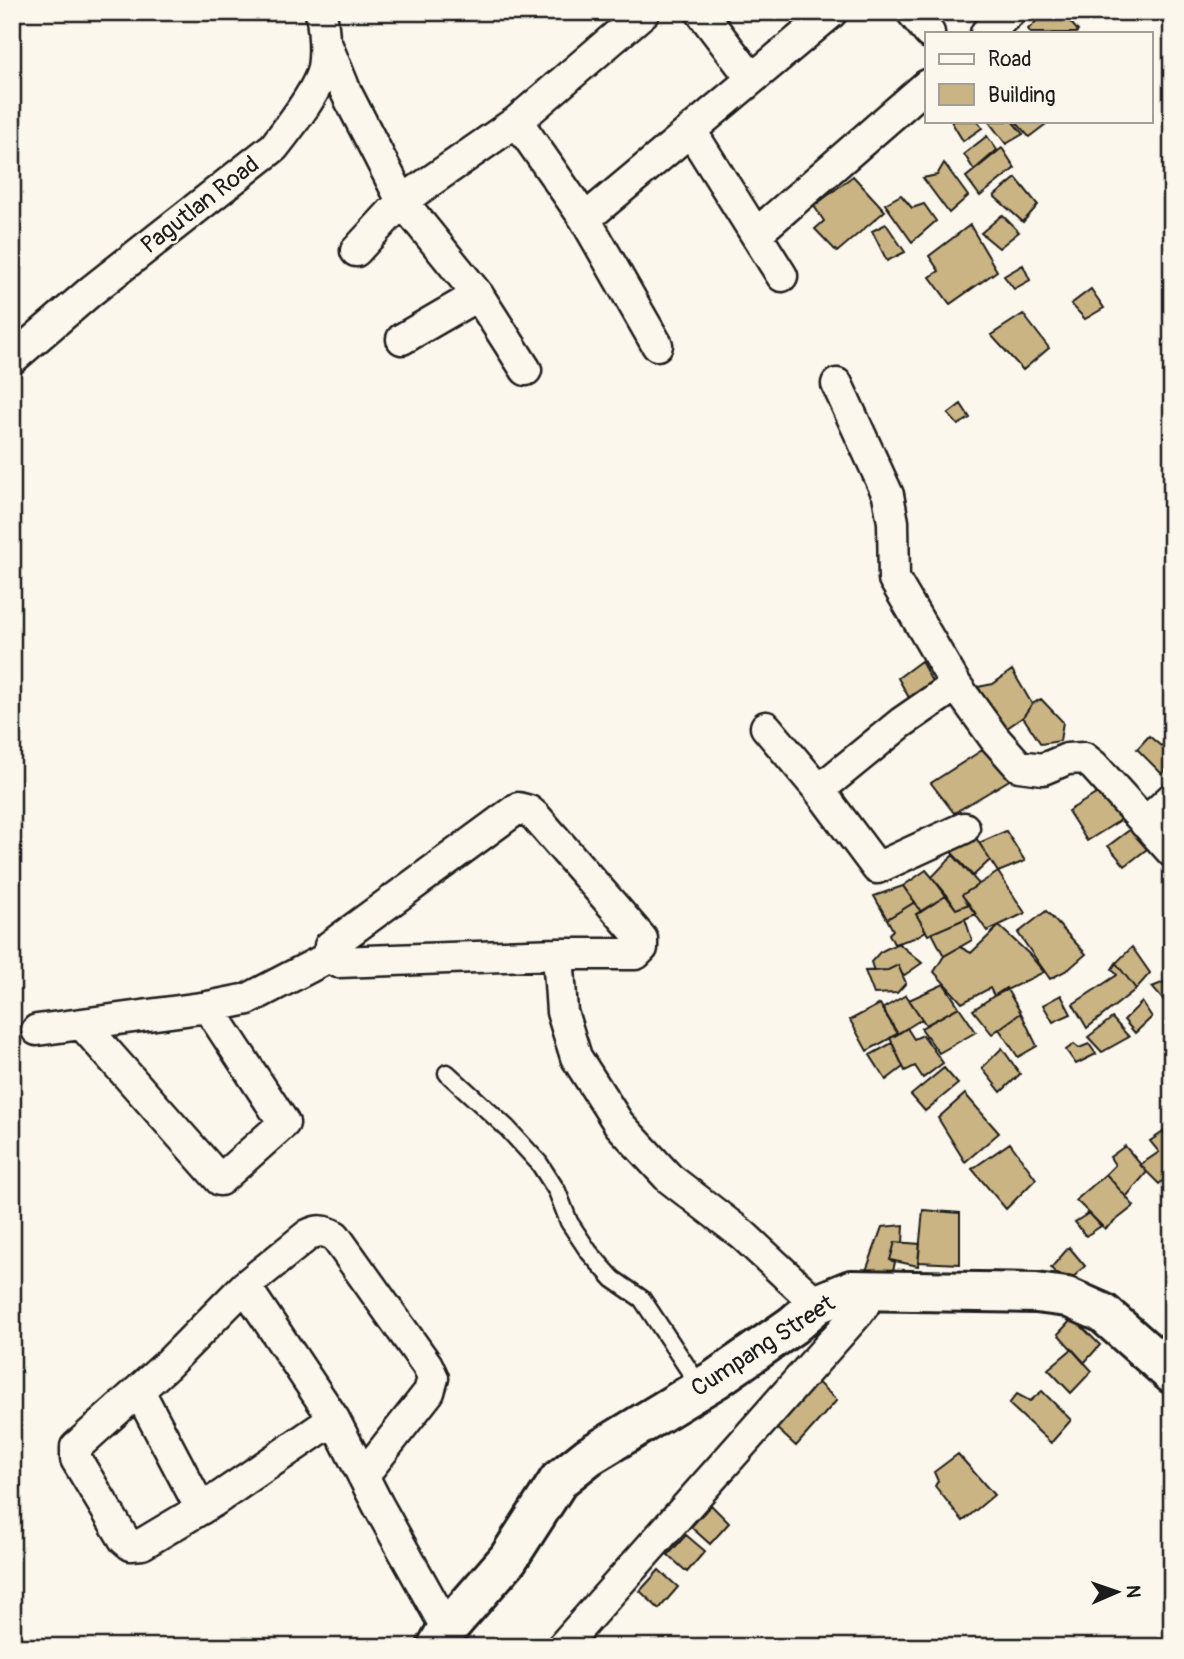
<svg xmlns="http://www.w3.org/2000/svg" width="1184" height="1659" viewBox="0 0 1184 1659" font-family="Pangolin,sans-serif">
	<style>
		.building { fill: #cbb483; stroke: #1c1c1c; stroke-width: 2 }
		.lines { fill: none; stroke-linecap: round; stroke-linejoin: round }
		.lane-casing { stroke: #1c1c1c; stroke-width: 21 }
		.street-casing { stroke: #1c1c1c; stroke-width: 35 }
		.secondary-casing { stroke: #1c1c1c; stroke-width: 44 }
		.lane { stroke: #fbf7ec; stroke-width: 16 }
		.street { stroke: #fbf7ec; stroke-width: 30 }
		.secondary { stroke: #fbf7ec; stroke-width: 38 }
		.labels { text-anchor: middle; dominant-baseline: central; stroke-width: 5; stroke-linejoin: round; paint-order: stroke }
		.street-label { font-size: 24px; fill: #1c1c1c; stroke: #fbf7ec }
	</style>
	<rect width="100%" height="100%" fill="#fbf7ec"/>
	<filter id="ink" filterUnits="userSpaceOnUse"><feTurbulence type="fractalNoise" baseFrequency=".0143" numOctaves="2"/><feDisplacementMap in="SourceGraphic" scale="14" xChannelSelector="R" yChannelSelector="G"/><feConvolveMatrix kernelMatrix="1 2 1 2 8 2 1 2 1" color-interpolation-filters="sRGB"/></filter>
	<g filter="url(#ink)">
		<path class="building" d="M1046 12H1062L1078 31 1076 33H1031L1028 29Z
			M951 121H977L982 128 963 141Z
			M990 121H1012L1023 134 1006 144 989 122Z
			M1015 121H1050L1029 137Z
			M987 136 997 150 974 170 964 154Z
			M1002 148 1015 168 980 196 966 177Z
			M944 163 968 196 949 213 923 178 937 175Z
			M853 176 885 211 837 252 815 229 824 221 814 206Z
			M1016 178 1038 205 1023 222 994 196Z
			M901 195 912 208 924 204 936 221 912 242 885 204Z
			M1002 215 1019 232 999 248 981 233Z
			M886 224 905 252 887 261 872 231Z
			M970 225 997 271 950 304 930 277 939 271 929 256Z
			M1023 265 1030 280 1014 289 1004 276Z
			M1091 289 1104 308 1085 319 1071 304Z
			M1023 314 1049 348 1023 370 991 335Z
			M961 404 970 418 958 425 948 414Z
			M921 661 936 689 912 703 898 678Z
			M1012 670 1032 704 1023 717 1004 730 978 687 993 684Z
			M1041 699 1063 722 1060 741 1041 744 1023 717 1032 704Z
			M1149 736 1161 746 1172 740V763L1162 774 1137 749Z
			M990 745 1016 776 954 813 931 783Z
			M1106 788 1124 818 1087 841 1068 811Z
			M968 825 990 860 973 876 945 845Z
			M1131 829 1147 849 1125 866 1108 846Z
			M1006 831 1025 861 998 872 979 843Z
			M953 855 979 884 962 895 969 904 956 909 932 877Z
			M926 870 947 895 921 912 903 886Z
			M998 872 1025 913 987 931 962 895Z
			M903 886 915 902 887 919 874 896Z
			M947 895 956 909 969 904 976 914 928 935 916 914Z
			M915 902 921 912 916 914 926 931 914 938 894 944 889 934 893 930 887 919Z
			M1046 911 1086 954 1069 969 1050 979 1018 933Z
			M965 919 972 940 944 956 932 933Z
			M999 926 1029 954 1044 972 994 996 990 988 962 1003 934 972 944 956 960 947 971 953Z
			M898 943 922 963 903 976 898 965 888 970 874 971 871 962 880 952Z
			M1132 947 1150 973 1136 989 1116 963Z
			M1116 963 1136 989 1087 1028 1073 1004 1117 975 1112 969Z
			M898 965 906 983 897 993 874 994 865 971 888 970Z
			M1172 979V1010L1152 987Z
			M944 984 959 1007 926 1025 909 1000Z
			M1006 988 1021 1013 992 1034 973 1010Z
			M906 995 922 1019 898 1034 882 1009Z
			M1061 995 1071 1014 1053 1022 1043 1005Z
			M1142 1002 1152 1017 1135 1033 1124 1020Z
			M880 1004 898 1034 867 1051 850 1020Z
			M959 1007 976 1032 939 1053 921 1028Z
			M1021 1013 1037 1046 1018 1057 999 1029Z
			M1112 1018 1129 1037 1102 1052 1088 1037Z
			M907 1028 914 1039 923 1035 943 1063 923 1078 915 1066 905 1071 890 1038Z
			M892 1043 903 1067 886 1080 870 1055Z
			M1074 1044 1079 1048 1089 1044 1096 1054 1076 1064 1066 1050Z
			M1002 1048 1020 1074 1001 1092 982 1068Z
			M944 1068 958 1084 925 1111 911 1095Z
			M965 1094 999 1133 965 1162 938 1118Z
			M1169 1128 1172 1131V1173L1159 1184 1140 1165 1159 1152 1150 1141Z
			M1010 1143 1036 1179 1006 1209 972 1169Z
			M1125 1146 1147 1172 1126 1197 1106 1174 1115 1165 1110 1157Z
			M1106 1174 1134 1206 1105 1229 1076 1200Z
			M923 1210 960 1213V1264L918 1262Z
			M1089 1213 1101 1226 1086 1236 1075 1222Z
			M904 1225 903 1243 895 1242 890 1260 895 1262 892 1275 866 1271 882 1227Z
			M895 1242 920 1244 918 1266 890 1260Z
			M1069 1247 1085 1266 1066 1284 1051 1268Z
			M1073 1318 1100 1345 1084 1363 1058 1334Z
			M1072 1349 1092 1371 1071 1393 1048 1369Z
			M815 1380 837 1400 796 1446 775 1427Z
			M1042 1391 1071 1420 1051 1443 1009 1404 1017 1394 1030 1401Z
			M958 1454 994 1495 963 1521 935 1486 938 1481 934 1472Z
			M711 1505 729 1523 710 1544 691 1527Z
			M686 1535 705 1551 687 1572 668 1555Z
			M659 1570 678 1587 659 1609 640 1591Z"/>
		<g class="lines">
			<g class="lane-casing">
				<path id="lane" d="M447 1073 507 1128 539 1163 557 1191 569 1222 589 1252 613 1279 642 1299 701 1388"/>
			</g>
			<g class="street-casing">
				<path id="street" d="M701 12 752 79
					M912 12 929 33
					M986 33 1010 12
					M326 43 346 92 402 201 478 295 526 370
					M517 121 585 219 657 345
					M691 131 782 276
					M585 219 832 12
					M756 234 927 85
					M356 251 402 201 517 121 644 12
					M402 339 478 295
					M12 359 91 291 274 147C288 129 319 90 323 68 326 49 324 31 321 12
					M837 384 888 495 893 522 894 579 956 685 995 739 1019 766 1043 769 1067 759 1084 758 1094 766 1172 852
					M766 727 819 790 877 868 964 828
					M819 790 901 723 956 685
					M1145 823 1172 798
					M558 954 562 1012 576 1057 619 1124 669 1178 743 1235 817 1304
					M82 1024 220 1180 284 1123 208 1007
					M37 1030 208 1007 248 999 329 957 330 946 518 808 529 811 536 817 642 939V948L636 954H558L338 962 329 957
					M245 1286 334 1419 378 1505 447 1629
					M139 1391 201 1509
					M334 1419 214 1501 142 1544 131 1545 124 1539 76 1459V1447L168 1364 245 1286 308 1235C318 1230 325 1230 335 1236L427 1365 433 1378 429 1392 363 1476
					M562 1647 858 1313 864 1305 868 1290"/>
			</g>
			<g class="secondary-casing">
				<path id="secondary" d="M437 1647 447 1629 508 1559 559 1480 589 1456 716 1379 793 1325 817 1304 851 1290 1036 1293 1067 1297 1103 1313 1172 1374"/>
			</g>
			<use href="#lane" class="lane"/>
			<use href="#street" class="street"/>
			<use href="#secondary" class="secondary"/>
		</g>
	</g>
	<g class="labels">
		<g class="street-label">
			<text transform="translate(200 205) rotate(-38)">Pagutlan Road</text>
			<text transform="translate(763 1346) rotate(-33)">Cumpang Street</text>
		</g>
	</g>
	<rect width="1184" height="1659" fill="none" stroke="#fbf7ec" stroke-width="42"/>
	<rect x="21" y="21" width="1142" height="1617" fill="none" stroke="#1c1c1c" stroke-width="2.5" filter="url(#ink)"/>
	<rect x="925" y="32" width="228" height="91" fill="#fbf7ec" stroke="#a29f99" stroke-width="2"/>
	<rect x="939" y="54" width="35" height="10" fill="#fbf7ec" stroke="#a29f99" stroke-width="2"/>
	<text x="988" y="66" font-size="21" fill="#1c1c1c">Road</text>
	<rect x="939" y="84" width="35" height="21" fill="#cbb483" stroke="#a29f99" stroke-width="2"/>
	<text x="988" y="102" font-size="21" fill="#1c1c1c">Building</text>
	<g transform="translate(1117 1592) rotate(88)" stroke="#fbf7ec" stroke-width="5" paint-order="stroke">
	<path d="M0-5L12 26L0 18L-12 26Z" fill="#1c1c1c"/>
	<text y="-10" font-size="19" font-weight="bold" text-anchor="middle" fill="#1c1c1c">N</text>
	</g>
</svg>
